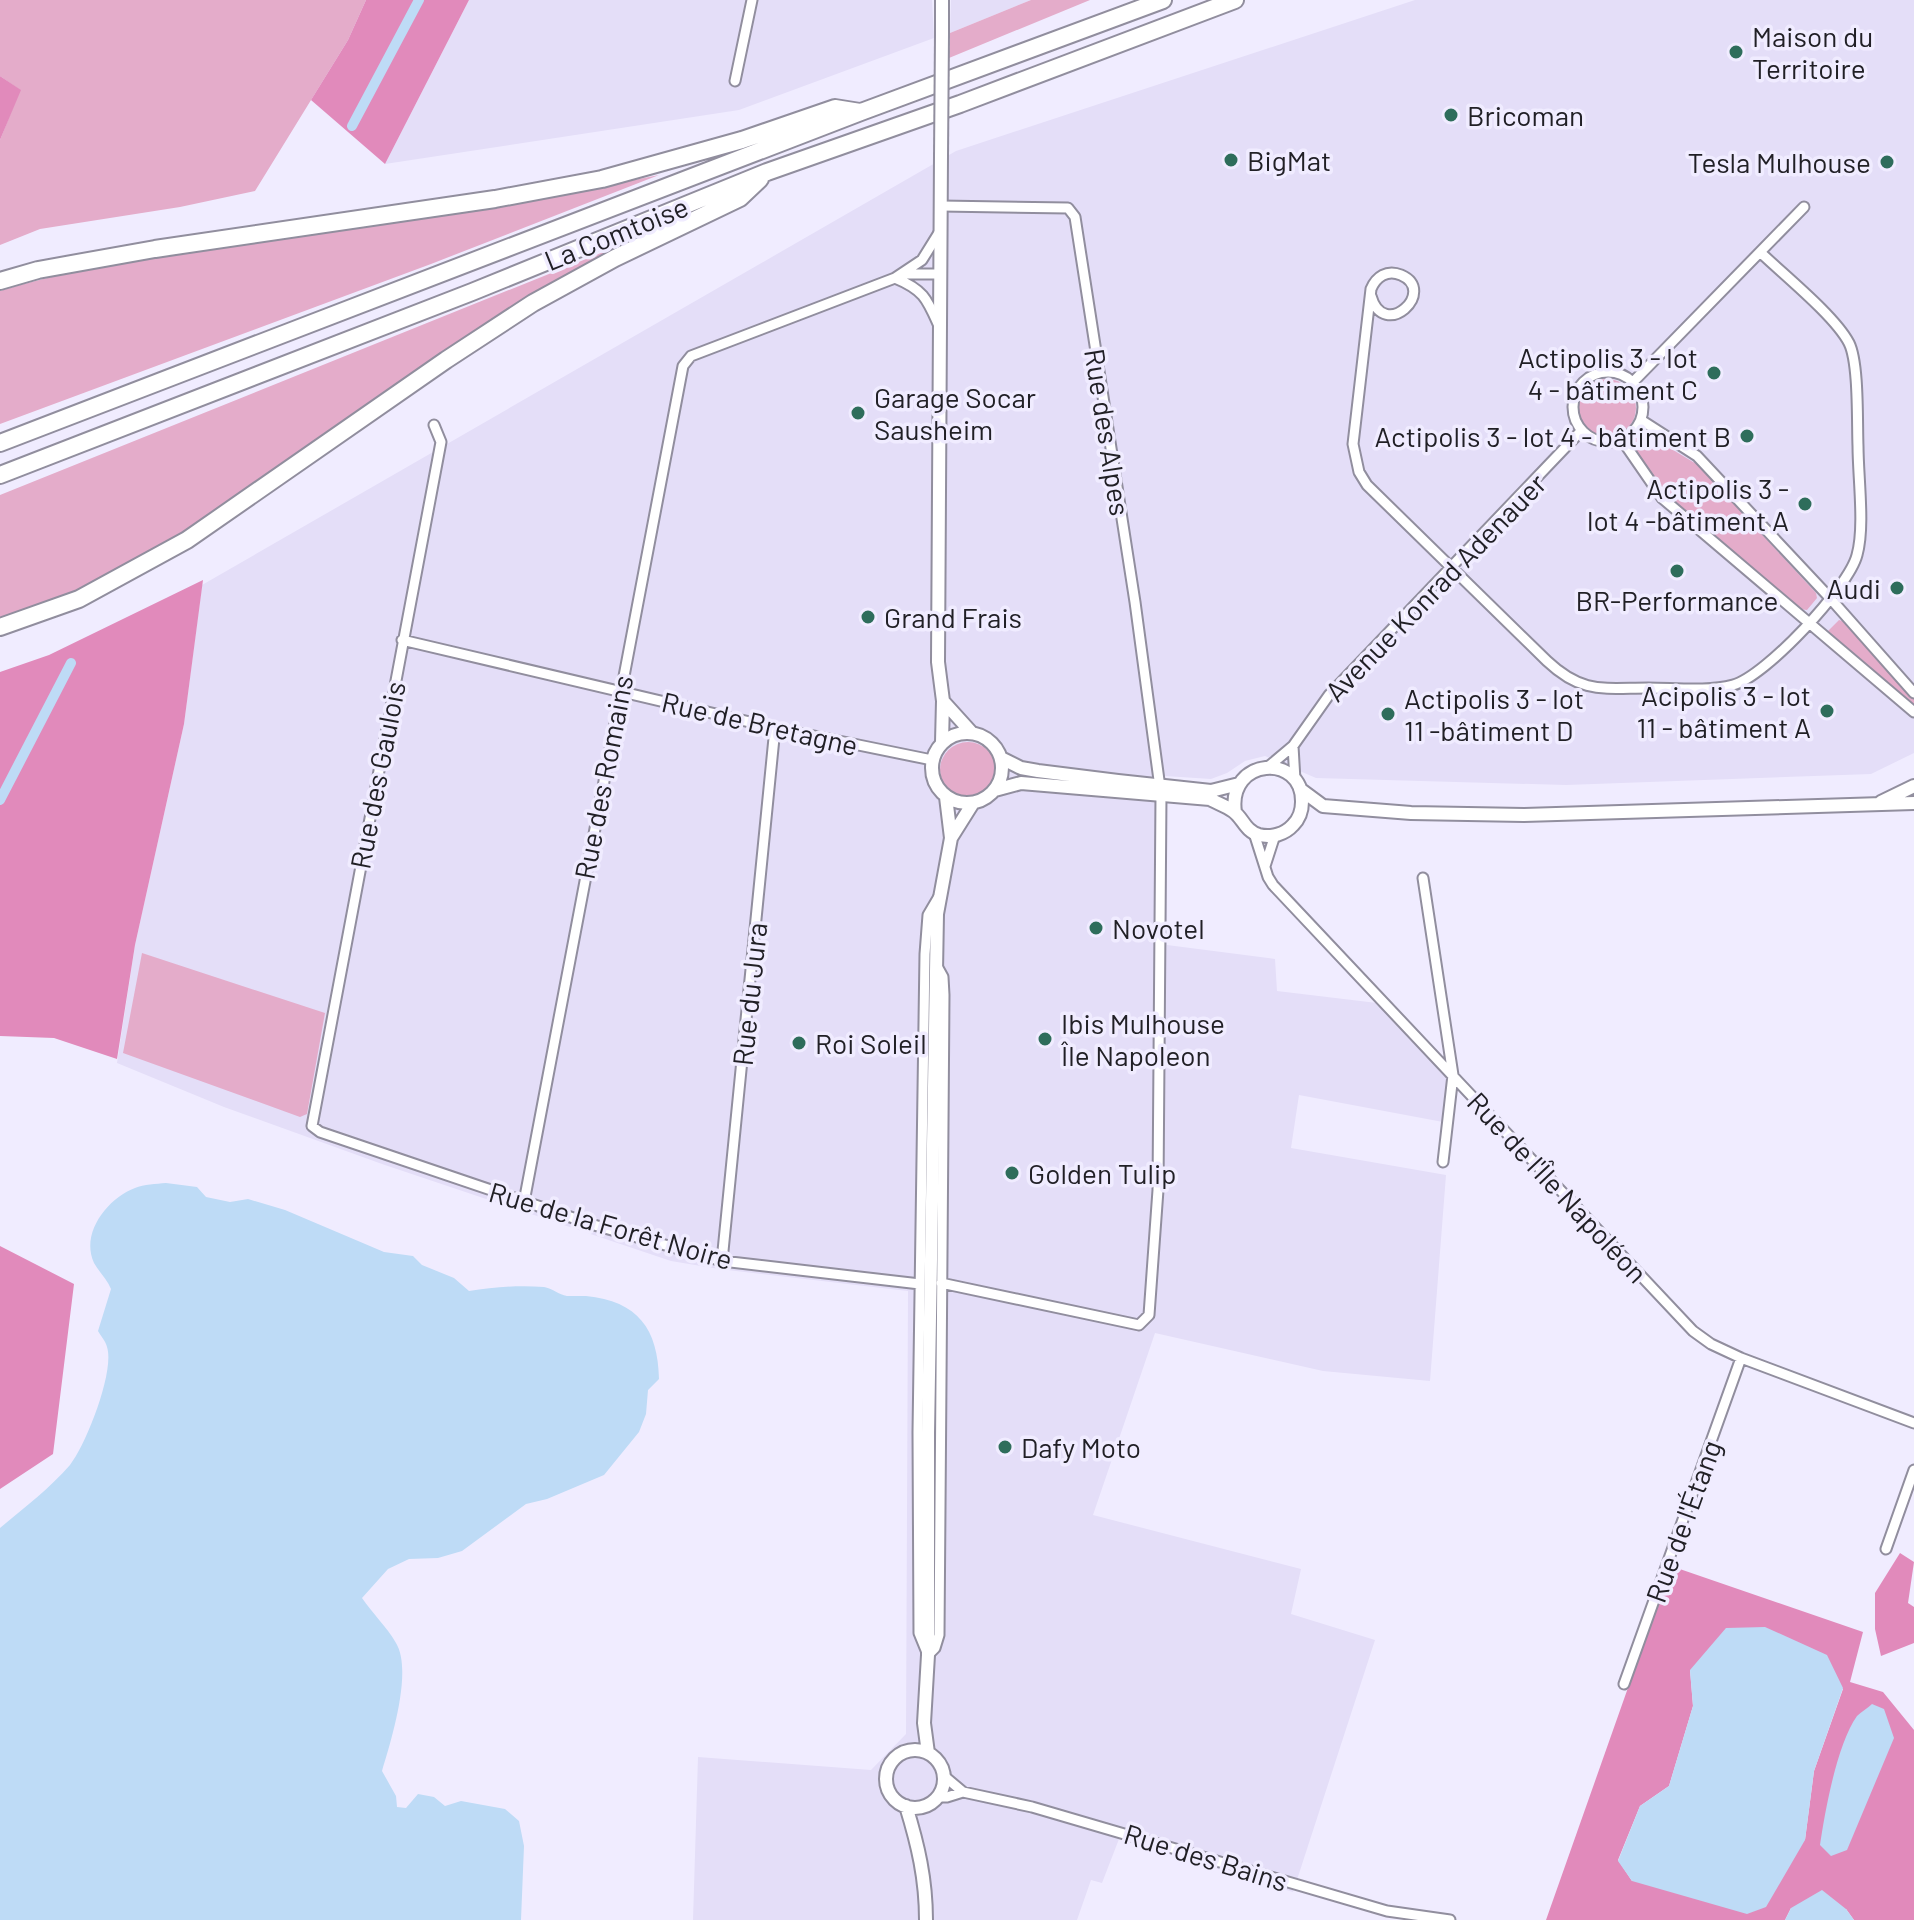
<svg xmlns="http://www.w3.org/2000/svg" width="1914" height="1920" viewBox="0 0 1914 1920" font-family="Barlow,sans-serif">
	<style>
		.built { fill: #e4def8 }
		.green { fill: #e4acca }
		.forest { fill: #e18abb; fill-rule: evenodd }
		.water { fill: #bedbf6 }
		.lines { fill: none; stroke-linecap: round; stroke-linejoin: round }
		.canal { stroke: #bedbf6; stroke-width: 10 }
		.street-casing { stroke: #918e9e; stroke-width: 13 }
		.secondary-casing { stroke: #918e9e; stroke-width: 16 }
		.highway-casing { stroke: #918e9e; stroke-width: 20 }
		.street { stroke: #fff; stroke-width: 9 }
		.secondary { stroke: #fff; stroke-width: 12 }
		.highway { stroke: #fff; stroke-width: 16 }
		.secondary-bridge-casing { stroke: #918e9e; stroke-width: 16; stroke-linecap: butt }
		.secondary-bridge { stroke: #fff; stroke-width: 12 }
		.poi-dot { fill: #2e6d5b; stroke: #f0ecff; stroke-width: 3 }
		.labels { text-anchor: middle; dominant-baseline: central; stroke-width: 7; stroke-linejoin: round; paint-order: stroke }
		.poi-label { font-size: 28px; fill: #212026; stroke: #f0ecff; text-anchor: start }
		.street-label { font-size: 28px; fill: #212026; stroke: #f0ecff }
	</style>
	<rect width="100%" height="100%" fill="#f0ecff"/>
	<path class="built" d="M469 0H932L934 38 739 110 385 164Z
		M951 0H1031L950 33Z
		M1415 0H1914V753L1871 774 1566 785 1316 778 1265 756 1245 761 1227 773 1211 779 1165 776 1167 945 1275 959 1277 991 1377 1003 1448 1079 1443 1122 1299 1095 1291 1148 1446 1175 1430 1381 1323 1371 1155 1333 1093 1515 1301 1569 1291 1614 1375 1640 1293 1892 1119 1839 1102 1883 1091 1880 1077 1920H693L698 1757 871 1770 906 1734 908 1291 719 1269 671 1261 382 1164 224 1107 117 1063 135 945 184 724 202 585 956 151Z"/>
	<path class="green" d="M0 0H366L348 40 255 191 180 207 40 229 0 245V140L20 90 0 76Z
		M1031 0H1090L949 58 950 33Z
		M659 175 431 264 0 424V291C91 263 187 252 281 238 408 220 533 201 659 175Z
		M663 228 184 535 76 595 0 622V495Z
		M1578 408a29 29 0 1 1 58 0a29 29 0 1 1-58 0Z
		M1641 433H1645L1698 465 1816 593 1817 598 1807 610 1799 609 1661 490 1633 449 1634 439Z
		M1839 620 1842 621 1914 699V707L1829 634 1828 631Z
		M940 770a28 28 0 1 1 56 0a28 28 0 1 1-56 0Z
		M142 953 325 1013 307 1114 300 1117 123 1053Z"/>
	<path class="forest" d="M366 0H469L385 164 311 100 348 40Z
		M0 76 21 90 0 140Z
		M203 580 184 724 135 945 117 1059 54 1038 0 1036V672L49 655Z
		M0 1246 74 1284 53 1454 0 1489Z
		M1900 1553 1914 1562 1908 1603 1914 1607V1643L1881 1656 1875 1629V1593Z
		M1671 1566 1863 1632 1850 1682 1883 1692 1914 1730V1920H1854L1846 1909 1791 1908 1785 1920H1546ZM1690 1670 1843 1689 1814 1771 1805 1840 1632 1881 1618 1860 1640 1806 1669 1786 1693 1706Z"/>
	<path class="water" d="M166 1183 197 1187 206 1197 230 1202 248 1199 285 1210 384 1252 413 1256 422 1265 454 1278 469 1291C493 1287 519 1285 544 1287 552 1288 559 1295 567 1296 573 1296 580 1296 586 1296 638 1301 658 1329 659 1379L648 1390 646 1414 639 1432 604 1475 547 1499 526 1504 462 1551 438 1558 409 1559 388 1569 362 1598C372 1613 387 1627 396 1643 413 1671 391 1741 382 1771L396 1796 397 1807 406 1808 418 1794 434 1797 445 1806 461 1801 505 1809 519 1821 524 1846 521 1920H0V1528C24 1508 49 1489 70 1465 86 1445 115 1371 107 1347 106 1342 101 1336 98 1331L111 1289C107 1279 99 1272 94 1263 80 1233 108 1198 135 1188 144 1184 156 1184 166 1183Z
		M1765 1627 1827 1655 1843 1688 1814 1771 1805 1840 1766 1907 1747 1914 1632 1881 1618 1861 1640 1806 1669 1786 1693 1706 1690 1670 1726 1628Z
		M1872 1704 1884 1709 1894 1738 1847 1850 1831 1856 1820 1845C1825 1811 1837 1744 1857 1716 1861 1712 1868 1708 1872 1704Z
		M1822 1890 1846 1909 1854 1920H1785L1791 1908Z"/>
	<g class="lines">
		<path class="canal" d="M352 126 419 0
			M0 800 71 663"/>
		<g class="street-casing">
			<path id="street" d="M735 81 752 0
				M941 206 1068 208 1075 217 1135 602 1161 795 1158 1190 1149 1315 1139 1325 941 1283
				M903 274H940
				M895 278C924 290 927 299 939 326
				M1371 296C1384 342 1438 291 1401 275 1387 269 1376 277 1371 289L1353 444 1359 472 1367 485 1547 661C1582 694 1603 688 1648 688 1675 688 1707 692 1733 685 1765 677 1849 587 1857 555 1865 527 1858 477 1858 446 1857 422 1859 363 1849 343 1835 316 1784 275 1760 252
				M1573 407a35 35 0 1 1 70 0a35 35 0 1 1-70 0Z
				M1633 382 1804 207
				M1641 420 1697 456 1830 598 1914 693
				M434 425 441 442 312 1126 320 1132 594 1225 722 1261 920 1284
				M1622 440 1662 498 1914 712
				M402 640 775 728 932 760
				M1293 746 1295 780
				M1268 767 1293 746 1329 695 1581 431
				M1254 833 1268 877 1273 885 1693 1331 1711 1344 1741 1358 1914 1423
				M1265 866 1275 835
				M1423 878 1453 1075 1443 1162
				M938 968 943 977 944 995 939 1635 935 1648 928 1655 919 1633 918 1432 925 954 928 915 938 898
				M524 1202 683 366 691 356 895 278 922 260 940 231
				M722 1261 775 728
				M1886 1549 1914 1470
				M1624 1684 1741 1358
				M944 1776 963 1792
				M938 1797H947L963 1792 1032 1807 1387 1911 1450 1920"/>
		</g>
		<g class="secondary-casing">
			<path id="secondary" d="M942 35V0
				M941 156 938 662 943 701 942 742
				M943 701 972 733
				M932 768a35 35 0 1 1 70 0a35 35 0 1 1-70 0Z
				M1001 758 1021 768 1038 771 1118 781 1211 791 1239 784
				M1300 789 1323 806 1411 813 1524 815 1914 803
				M995 790 1021 783 1210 799C1217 803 1226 806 1233 811 1243 818 1245 831 1259 835 1272 838 1285 834 1293 825 1299 819 1302 810 1302 802 1303 753 1227 757 1235 812
				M946 797 951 838
				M1881 802 1914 786
				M886 1779a29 29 0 1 1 58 0a29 29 0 1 1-58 0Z
				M928 1753 924 1723 928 1655V1433L937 914 951 838 973 803
				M906 1806C918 1845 926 1879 926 1920"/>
		</g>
		<g class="highway-casing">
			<path id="highway" d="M0 281 38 270 155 249 495 199 602 179 742 140 835 108 860 112
				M0 443 861 112 1163 0
				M0 475 472 292 767 172 960 104 1235 0
				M0 627 79 599 187 540 446 360 533 303 615 258 740 198 760 179"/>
		</g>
		<use href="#street" class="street"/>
		<use href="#secondary" class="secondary"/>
		<use href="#highway" class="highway"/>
		<g class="secondary-bridge-casing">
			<path id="secondary-bridge" d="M941 156 942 35"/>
		</g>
		<use href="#secondary-bridge" class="secondary-bridge"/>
	</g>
	<g class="poi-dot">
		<circle cx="1736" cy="52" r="8"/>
		<circle cx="1451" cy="115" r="8"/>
		<circle cx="1231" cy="160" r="8"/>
		<circle cx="1887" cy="162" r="8"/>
		<circle cx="1714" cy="373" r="8"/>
		<circle cx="858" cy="413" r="8"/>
		<circle cx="1747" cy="436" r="8"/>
		<circle cx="1805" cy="504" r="8"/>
		<circle cx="1677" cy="571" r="8"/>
		<circle cx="1897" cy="588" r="8"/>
		<circle cx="868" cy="617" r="8"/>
		<circle cx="1827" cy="711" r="8"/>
		<circle cx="1388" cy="714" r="8"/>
		<circle cx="1096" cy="928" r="8"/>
		<circle cx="1045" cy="1039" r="8"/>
		<circle cx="799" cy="1043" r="8"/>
		<circle cx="1012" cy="1173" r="8"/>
		<circle cx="1005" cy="1447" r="8"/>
	</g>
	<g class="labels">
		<g class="poi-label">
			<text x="1752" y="36">Maison du<tspan x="1752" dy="32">Territoire</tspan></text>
			<text x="1467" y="115">Bricoman</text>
			<text x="1247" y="160">BigMat</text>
			<text x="1871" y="162" text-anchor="end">Tesla Mulhouse</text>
			<text x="1698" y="357" text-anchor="end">Actipolis 3 - lot<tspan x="1698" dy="32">4 - bâtiment C</tspan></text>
			<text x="874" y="397">Garage Socar<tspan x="874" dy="32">Sausheim</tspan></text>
			<text x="1731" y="436" text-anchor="end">Actipolis 3 - lot 4 - bâtiment B</text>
			<text x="1789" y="488" text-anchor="end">Actipolis 3 -<tspan x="1789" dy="32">lot 4 -bâtiment A</tspan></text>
			<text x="1881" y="588" text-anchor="end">Audi</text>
			<text x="1677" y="600" text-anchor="middle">BR-Performance</text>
			<text x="884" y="617">Grand Frais</text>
			<text x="1811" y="695" text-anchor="end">Acipolis 3 - lot<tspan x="1811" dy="32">11 - bâtiment A</tspan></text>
			<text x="1404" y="698">Actipolis 3 - lot<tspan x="1404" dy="32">11 -bâtiment D</tspan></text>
			<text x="1112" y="928">Novotel</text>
			<text x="1061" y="1023">Ibis Mulhouse<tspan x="1061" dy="32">Île Napoleon</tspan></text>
			<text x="815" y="1043">Roi Soleil</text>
			<text x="1028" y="1173">Golden Tulip</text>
			<text x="1021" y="1447">Dafy Moto</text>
		</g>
		<g class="street-label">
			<text transform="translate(616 233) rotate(-22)">La Comtoise</text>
			<text transform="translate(1108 432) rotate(81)">Rue des Alpes</text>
			<text transform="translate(1435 587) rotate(-46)">Avenue Konrad Adenauer</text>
			<text transform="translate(760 723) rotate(13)">Rue de Bretagne</text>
			<text transform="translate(377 775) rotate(-79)">Rue des Gaulois</text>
			<text transform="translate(603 777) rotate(-79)">Rue des Romains</text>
			<text transform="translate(749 994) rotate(-84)">Rue du Jura</text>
			<text transform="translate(1558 1187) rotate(47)">Rue de l'Île Napoléon</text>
			<text transform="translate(611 1225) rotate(16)">Rue de la Forêt Noire</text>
			<text transform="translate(1683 1521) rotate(-70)">Rue de l'Étang</text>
			<text transform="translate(1206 1857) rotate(17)">Rue des Bains</text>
		</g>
	</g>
</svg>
